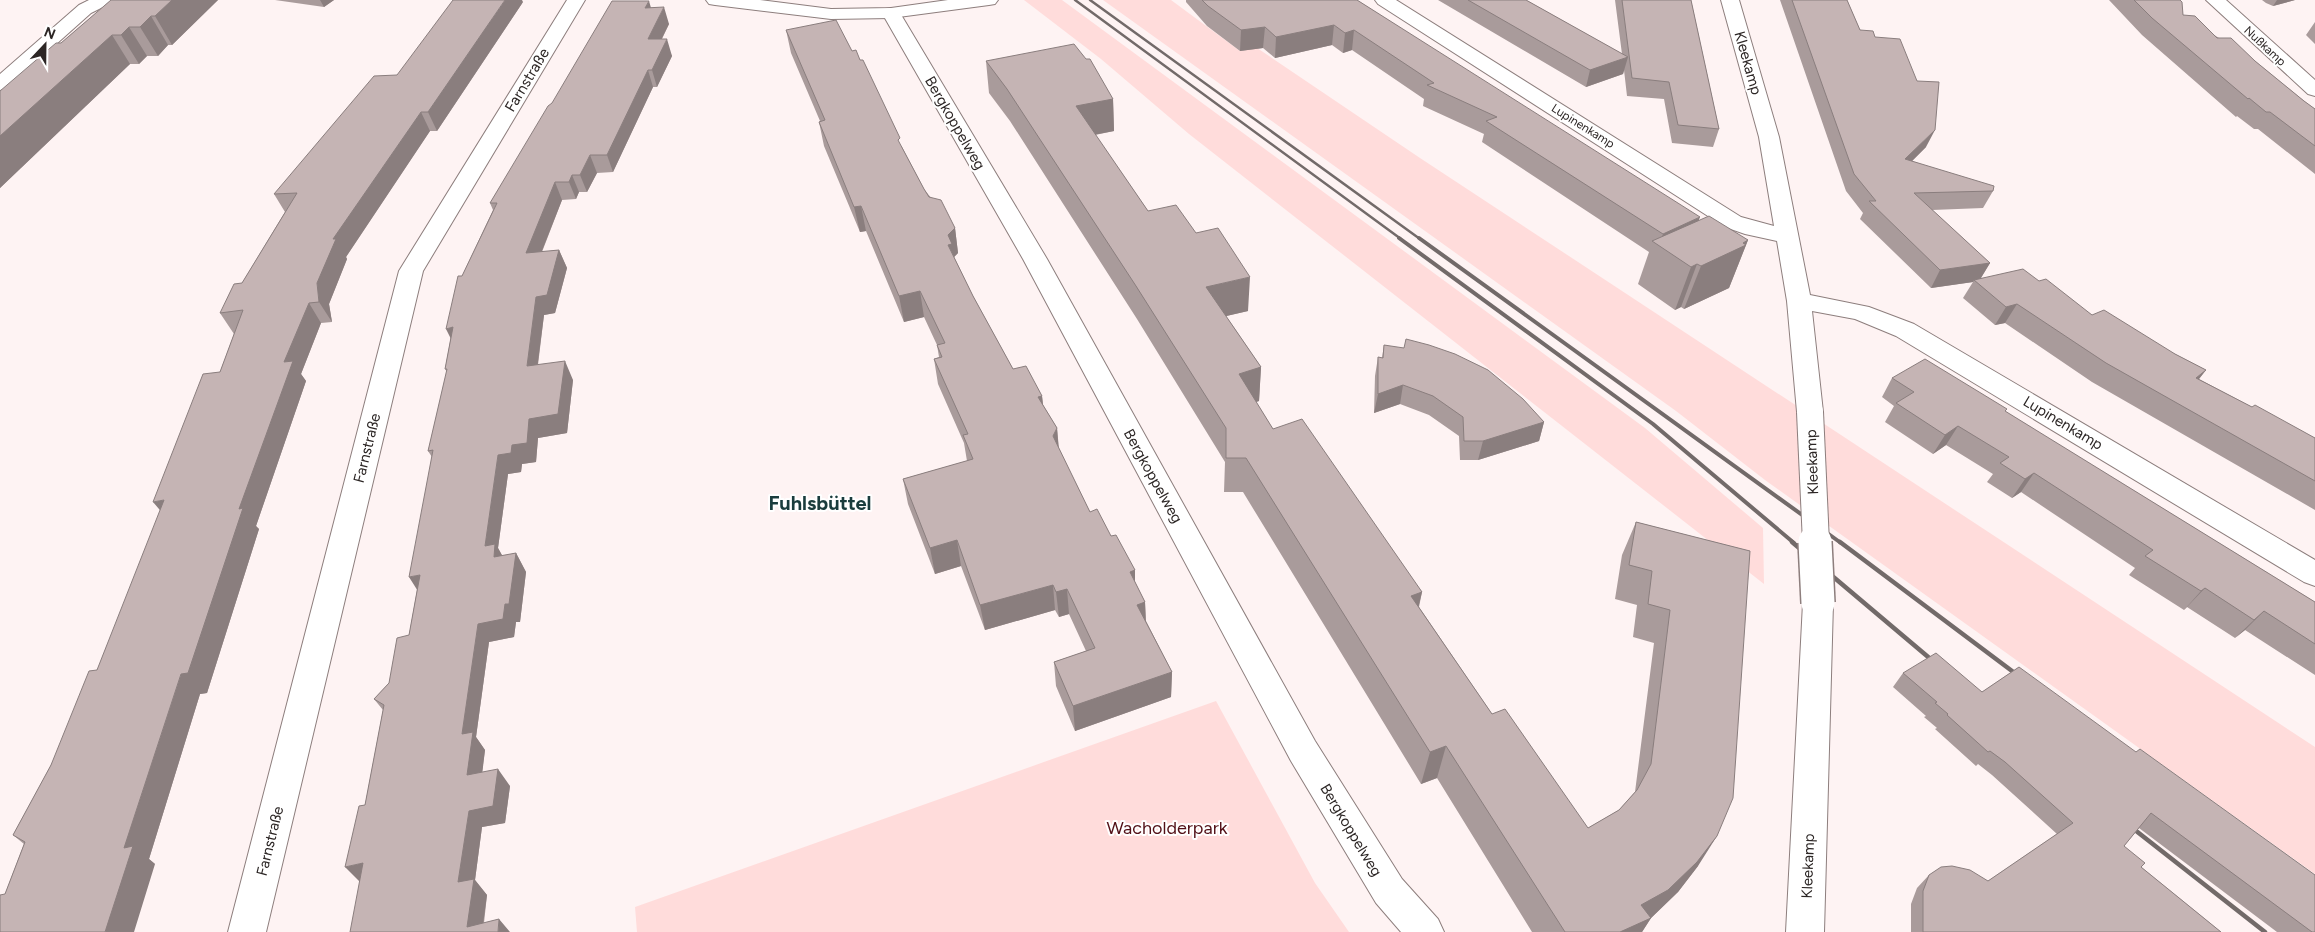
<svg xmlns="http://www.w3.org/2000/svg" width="2315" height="932" viewBox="0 0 2315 932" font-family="Figtree,sans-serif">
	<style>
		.green { fill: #ffdcdb }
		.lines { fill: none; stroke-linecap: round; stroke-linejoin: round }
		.street-casing { stroke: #8d7e7d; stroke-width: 2 }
		.secondary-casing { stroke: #8d7e7d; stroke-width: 2 }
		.street { fill: #fff; fill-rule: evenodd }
		.secondary { fill: #fff; fill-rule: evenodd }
		.rail-far2 { stroke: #726a69; stroke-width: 2.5 }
		.rail-far1 { stroke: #726a69; stroke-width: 4 }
		.rail { stroke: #726a69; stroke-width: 4.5 }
		.street-bridge-far1-casing { stroke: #8d7e7d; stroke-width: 28; stroke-linecap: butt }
		.street-bridge-casing { stroke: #8d7e7d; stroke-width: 36; stroke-linecap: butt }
		.street-bridge-far1 { stroke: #fff; stroke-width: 26 }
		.street-bridge { stroke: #fff; stroke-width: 33 }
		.wall { fill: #a99b9b }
		.shaded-wall { fill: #8a7e7e }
		.building { fill: #c5b4b4; stroke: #8a7e7e }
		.labels { text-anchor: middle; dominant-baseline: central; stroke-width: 4; stroke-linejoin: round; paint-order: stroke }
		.far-street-label { font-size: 12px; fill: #2c2625; stroke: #fff }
		.street-label { font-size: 15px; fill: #2c2625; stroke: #fff }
		.near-park-label { font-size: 18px; fill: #521017; stroke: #fff }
		.district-label { font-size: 20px; font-weight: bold; fill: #1a3c3d; stroke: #fff }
	</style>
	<rect width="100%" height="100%" fill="#fef3f3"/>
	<path class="green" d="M1024 0H1062L1645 428 1763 528 1764 584 1189 134 1101 59Z
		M1103 0H1171L1240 51 1257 48 1420 158 2315 747V874L1765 480 1676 411Z
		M1216 701 1315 883 1349 932H637L635 907Z"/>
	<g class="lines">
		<g class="street-casing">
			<path id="street" d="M567 0H585L423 271 266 932H228L399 271Z
				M1375 0H1396L1741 217 1774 226 1759 137 1721 0H1739L1779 137 1810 295 1869 307 1914 324 2315 560V586L2304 582 1896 336 1855 319 1812 311 1823 412 1819 418 1810 421 1801 418 1797 412 1787 301 1777 241 1745 234 1725 227 1378 4Z
				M2206 0H2226L2315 80V96L2308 94Z
				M891 8 897 9 900 13 1047 259 1315 741 1402 879 1438 919 1444 932H1401L1376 903 1291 761 1023 259 882 13 885 9Z
				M1818 591 1829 594 1833 603 1824 932H1786L1803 603 1807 594Z"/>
		</g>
		<g class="secondary-casing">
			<path id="secondary" d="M89 0H112L109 4 91 13 7 88 0 90V74L79 5Z
				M706 0H760L831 9 891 8 948 0H998L995 4 989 5 891 18 831 19 715 5 709 4Z"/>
		</g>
		<use href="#street" class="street"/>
		<use href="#secondary" class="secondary"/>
		<path class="rail-far2" d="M1075 0 1401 239
			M1090 0 1420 239"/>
		<path class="rail-far1" d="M1399 238 1653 424 1794 543
			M1419 238 1841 543"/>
		<path class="rail" d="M1792 542 1940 667
			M1840 542 2024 680
			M2126 823 2265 932"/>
		<g class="street-bridge-far1-casing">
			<path id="street-bridge-far1" d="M1810 412 1816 543"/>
		</g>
		<g class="street-bridge-casing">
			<path id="street-bridge" d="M1815 542 1818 603"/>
		</g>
		<use href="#street-bridge-far1" class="street-bridge-far1"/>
		<use href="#street-bridge" class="street-bridge"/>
	</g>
	<path class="wall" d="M111 0H218L172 45H168L158 56H147L139 64H130L0 188V91L61 43Z
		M275 0H334L324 7Z
		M1186 0H1357L1699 220 1748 240 1729 288 1684 309 1681 307 1675 310 1638 284 1649 252 1482 142 1484 134 1423 106 1424 99 1352 50 1343 53 1332 45 1275 58 1263 48 1240 51 1207 26 1186 2Z
		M1438 0H1526L1622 54 1615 0H1691L1719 129 1713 147 1672 143 1664 99 1627 96 1624 70 1623 74 1586 87Z
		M1780 0H1847L1860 30 1875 37 1926 147 1912 161 1993 191 1983 208 1932 210 1990 263 1981 278 2039 281 2092 315 2175 354 2206 370 2199 379 2252 407 2315 438V510L2092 382 2005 323 1995 325 1963 298 1973 282 1931 288 1860 219 1863 213 1846 191Z
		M2109 0H2180L2183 15 2255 61 2304 101 2315 109V174L2258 129H2254L2237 116 2236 117 2142 35Z
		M2262 0H2295L2273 6 2266 3Z
		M523 2 437 131H430L346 257 347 259 329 304 332 322 321 323 301 374 306 381 256 526 259 529 207 693 200 694 149 859 155 864 5 894 24 844 13 835 51 765 97 670 220 372 234 334 220 313 242 283 285 212 274 194 397 75Z
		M651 8 669 24 662 39 672 56 657 87H653L613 172 597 173 587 192H579L576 199 562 200 542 252 559 250 567 268 555 313 544 315 538 365 573 380 567 433 538 438 536 462 522 464 521 472 508 474 498 548 502 556 516 553 526 572 520 622H516L514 637 489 642 476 737 485 750 482 772 510 786 505 823 482 827 475 880 487 895 484 923 510 932 360 882 365 805 383 710 374 699 389 683 409 635 417 590 432 457 428 451 447 372 445 369 462 276 493 210 490 203 552 103Z
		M2315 22V44L2306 35Z
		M786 30 902 147 924 189 955 228 958 253 954 257 973 296 1013 369 1042 396 1043 405 1057 428 1059 449 1090 512 1111 536 1135 570V582L1145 602 1146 621 1172 672 1171 697 1075 731 1056 686 1054 662 1086 651 1069 614 1059 617 1055 610 985 630 961 566 935 574 908 504 903 479 967 461 964 443 938 384 934 359 939 357 937 345 924 317 904 322 866 231 860 232 824 146 819 122 820 121 791 53Z
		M986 61 1113 99 1114 131 1095 135 1148 211 1248 311 1226 316 1261 367 1259 401 1256 402 1273 429 1422 592 1419 607 1492 714 1588 828 1619 810 1635 792 1654 643 1633 637 1637 605 1615 599 1622 555 1636 522 1750 551 1698 866 1678 892 1651 918 1642 932H1532L1437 778 1421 784 1243 492H1224L1225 462 1137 319 1010 121 989 93Z
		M1384 345 1544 422 1539 441 1478 460H1460L1459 436 1429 415 1400 404 1374 413 1375 376 1378 357 1382 358Z
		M1892 378 2006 412 2315 602V675L2245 630 2235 638 2187 607 2184 610 2129 575 2135 568 2021 492 2012 498 1987 482 1993 474 1946 445 1933 454 1885 422 1894 406 1882 397Z
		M2019 667 2315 932H2277L2139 828 2124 846 2141 867 2221 932H1911V904L1917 888 1929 875 1988 881 2057 834 1992 775 1978 764 1976 766 1935 729 1937 728 1924 717 1926 716 1893 687 1903 673 1982 692Z"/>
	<path class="shaded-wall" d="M172 0H218L172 45 155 16Z
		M320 0H334L324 7Z
		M505 0H522L523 2 437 131 428 112Z
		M2277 0H2295L2273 6Z
		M649 1 654 18 645 8Z
		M664 7 669 24 653 56 648 39Z
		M151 16 168 45 158 56 140 27Z
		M1334 25 1332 45 1275 58 1276 37Z
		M129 27 147 56 139 64 121 35Z
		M1265 27 1263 48 1240 51 1241 30Z
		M1354 30 1352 50 1343 53 1345 33Z
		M112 35 130 64 0 188V136Z
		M667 39 672 56 657 87 652 70Z
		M1628 57 1623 74 1586 87 1590 70Z
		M648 70 653 87 613 172 607 155Z
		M1113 99 1114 131 1077 138 1076 106Z
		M421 112 430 131 346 257 347 259 329 304 332 322 319 302 317 283 333 239Z
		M1935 130 1926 147 1896 177 1905 159Z
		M590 155 597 173 587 192 580 175Z
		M572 175 579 192 576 199 569 182Z
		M555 182 562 200 534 271 526 253Z
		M861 206 866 231 860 232 854 207Z
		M1700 217 1692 239 1659 245 1663 234Z
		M955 228 958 253 954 257 948 245V235Z
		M1748 240 1729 288 1684 309 1701 266Z
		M559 250 567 268 555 313 544 315 535 385 527 366 536 297Z
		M1990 263 1979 281 1974 280 1973 282 1931 288 1940 270Z
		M1697 264 1681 307 1675 310 1691 267Z
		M1250 277 1248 311 1205 321 1206 287Z
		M920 291 924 317 904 322 899 296Z
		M309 303 321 323 301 374 306 381 256 526 259 529 207 693 200 694 149 859 155 864 134 932H105L124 848 284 362Z
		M2017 304 2005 323 1995 325 2006 307Z
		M453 327 455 347 446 329Z
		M565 361 573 380 567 433 538 438 536 462 522 464 521 472 508 474 498 548 506 562 504 575 485 546 498 455 512 445Z
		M1261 367 1259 401 1237 408 1239 374Z
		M2206 370 2191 389 2196 378Z
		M1403 385 1400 404 1374 413 1378 394Z
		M1042 396 1045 422 1038 397Z
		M1544 422 1539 441 1478 460 1483 441Z
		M1958 426 1946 445 1933 454 1945 435Z
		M1057 428 1059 454 1053 436Z
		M2034 473 2021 492 2012 498 2025 479Z
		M164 500 171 523 153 502Z
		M957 540 961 566 935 574 930 548Z
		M516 553 526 572 520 622H516L514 637 489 642 476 737 485 750 480 792 467 775 462 734 478 624Z
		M1135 570V595L1130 572Z
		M420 575 421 596 409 577Z
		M1053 585 1055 610 985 630 980 605Z
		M2205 588 2187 607 2184 610 2201 591Z
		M1067 589 1069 614 1059 617 1056 592Z
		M1422 592 1414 625 1411 596Z
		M1145 602 1146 628 1137 605Z
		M2264 611 2245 630 2235 638 2254 620Z
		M1172 672 1171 697 1075 731 1073 706Z
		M1446 746 1437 778 1421 784 1430 752Z
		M498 769 510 786 505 823 482 827 475 880 487 895 482 932 467 927 458 882 469 811Z
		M1717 836 1698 866 1678 892 1650 919 1651 918 1642 932H1620L1641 905Z
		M363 863 361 883 345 867Z
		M499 919 510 932H498Z"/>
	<path class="building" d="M111 0H172L155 16H151L140 27H129L121 35H112L0 136V91L56 43H61Z
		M453 0H505L428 112H421L333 239H336L317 283 319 302 309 303 284 362 293 361 239 509 243 508 188 673 181 674 124 848 133 846 105 932H0V895L5 894 25 842 13 835 51 765 89 671 97 670 164 500 153 502 203 374 220 372 243 310 220 313 234 284 242 283 297 193 274 194 374 76 397 75Z
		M1202 0H1357L1700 217 1663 234 1486 121 1497 117 1427 85 1434 83 1354 30 1345 33 1334 25 1276 37 1265 27 1241 30 1208 6Z
		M1468 0H1526L1628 57 1590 70Z
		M1622 0H1691L1719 129 1678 125 1669 82 1632 78Z
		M1792 0H1847L1860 30 1873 31 1875 37 1900 39 1917 81 1939 82 1935 130 1905 159 1994 186 1993 191 1914 193 1990 263 1940 270 1869 201H1876L1854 174Z
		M2134 0H2180L2182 2 2183 15 2195 16 2217 38H2231L2255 61 2304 101 2315 109V146L2270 112H2266L2249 98 2248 99 2152 18Z
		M612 1H649L645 8 664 7 648 39H667L652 70H648L607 155H590L580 175H572L569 182H555L526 253 559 250 547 295 536 297 527 366 565 361 558 414 529 419 527 443 512 445 511 453 498 455 485 546 495 544 494 557 516 553 509 604H505L503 619 478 624 462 734 473 732 467 775 498 769 493 806 469 811 458 882 474 879 467 927 499 919 498 932H350L363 863 345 867 359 806 365 805 384 705 374 699 389 683 397 638 409 635 420 575 409 577 433 450 428 451 447 369H445L453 327 446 329 458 276H462L497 203H490L548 106 552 103Z
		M836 20 852 51 856 50 860 60H863L900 138 898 140 924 189 929 197 941 200 955 228 948 235 952 244 948 245 973 296 1013 369 1026 366 1042 396 1038 397 1057 428 1053 436 1090 512 1097 509 1111 536 1116 535 1135 570 1130 572 1145 602 1137 605 1172 672 1073 706 1054 662 1095 648 1067 589 1056 592 1053 585 980 605 957 540 930 548 903 479 973 459 963 435 968 434 934 359 942 357 937 345 945 343 920 291 899 296 861 206 854 207 819 122 825 120 786 30Z
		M1074 44 1086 59H1090L1113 99 1076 106 1148 211 1176 205 1196 233 1218 228 1250 277 1206 287 1261 367 1239 374 1273 429 1302 419 1422 592 1411 596 1492 714 1505 709 1588 828 1619 810 1637 790 1651 764 1670 610 1648 604 1652 571 1629 565 1636 522 1750 551 1733 798 1717 836 1697 862 1668 890 1641 905 1651 918 1620 932H1565L1446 746 1430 752 1246 458H1226V428L1136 286 1007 89 986 61Z
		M1709 216 1748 240 1743 243 1746 245 1701 266 1697 264 1691 267 1652 241Z
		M2023 269 2039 281 2046 279 2092 315 2104 310 2175 354 2206 370 2196 378 2252 407 2255 405 2315 438V481L2106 363 2017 304 2006 307 1974 280Z
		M1406 339 1429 345 1455 354 1488 370 1523 399 1544 422 1483 441H1464L1463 417 1433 396 1403 385 1378 394V357L1383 358 1384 345 1404 348Z
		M1925 359 2007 409 2005 411 2315 602V644L2264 611 2254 620 2205 588 2201 591 2145 556 2153 550 2034 473 2025 479 2000 463 2009 457 1958 426 1945 435 1896 403 1914 392 1892 378Z
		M1936 653 1982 692 2019 667 2136 752 2140 749 2315 875V932H2312L2151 813 2124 846 2145 863 2141 867 2221 932H1923V891L1929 875 1941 867 1952 866 1970 870 1988 881 2073 823 2005 762 1990 751 1988 752 1947 715 1948 714 1935 703 1937 702 1903 673Z"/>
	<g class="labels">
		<g class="far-street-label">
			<text transform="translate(2265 46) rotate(43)">Nußkamp</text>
			<text transform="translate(1583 126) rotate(32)">Lupinenkamp</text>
		</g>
		<g class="street-label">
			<text transform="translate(1748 63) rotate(74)">Kleekamp</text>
			<text transform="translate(527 80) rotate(-59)">Farnstraße</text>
			<text transform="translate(955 123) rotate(60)">Bergkoppelweg</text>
			<text transform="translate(2063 423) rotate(31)">Lupinenkamp</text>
			<text transform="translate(367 448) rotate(-76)">Farnstraße</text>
			<text transform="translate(1812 462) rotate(-92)">Kleekamp</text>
			<text transform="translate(1153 476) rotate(61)">Bergkoppelweg</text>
			<text transform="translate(1351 830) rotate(59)">Bergkoppelweg</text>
			<text transform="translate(270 841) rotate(-76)">Farnstraße</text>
			<text transform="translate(1808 866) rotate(-88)">Kleekamp</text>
		</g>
		<g class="near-park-label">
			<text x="1167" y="828">Wacholderpark</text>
		</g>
		<g class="district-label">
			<text x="820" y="503">Fuhlsbüttel</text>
		</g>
	</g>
	<g transform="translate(45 45) rotate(22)" stroke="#ffffff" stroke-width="4" paint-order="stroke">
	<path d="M0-4L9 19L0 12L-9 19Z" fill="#2c2625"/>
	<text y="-8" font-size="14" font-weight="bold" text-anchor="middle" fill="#2c2625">N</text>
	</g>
</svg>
